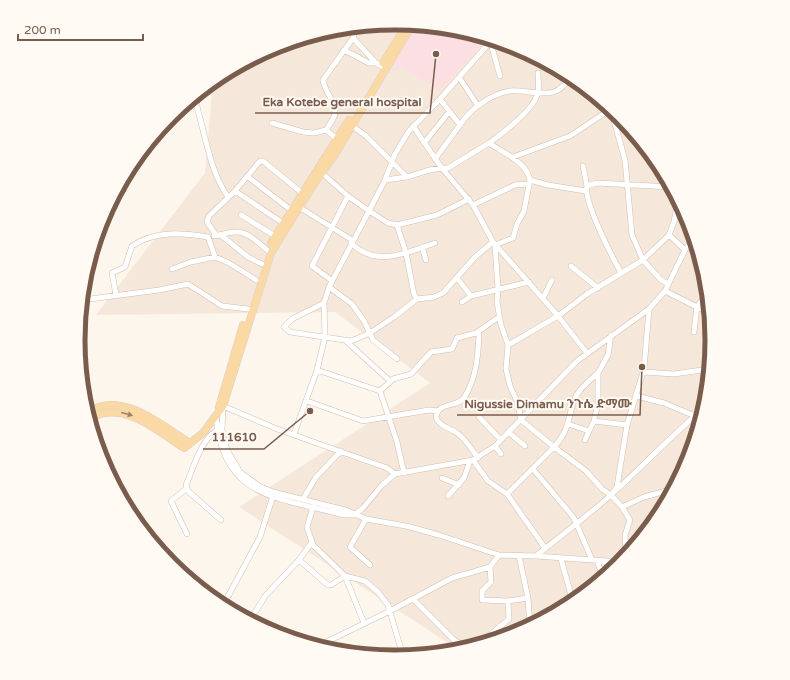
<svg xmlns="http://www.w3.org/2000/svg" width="790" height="680" viewBox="0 0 790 680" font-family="'Varela Round','Noto Sans Ethiopic',sans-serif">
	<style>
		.residential { fill: #f5e8da }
		.medical { fill: #fbdfe3 }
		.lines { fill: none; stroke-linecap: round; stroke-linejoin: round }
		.minor-casing { stroke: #d1beb0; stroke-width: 6 }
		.major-casing { stroke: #dad1cd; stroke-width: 8 }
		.minor { stroke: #fff; stroke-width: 5 }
		.major { stroke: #fbd9a5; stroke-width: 7 }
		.oneway { fill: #a18267 }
		.rim { fill: none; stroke: #7a5c4d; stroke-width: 5 }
		.leader { fill: none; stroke: #7a5c4d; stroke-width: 1.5 }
		.callout-dot { fill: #7a5c4d; stroke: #fffaf3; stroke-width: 1.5 }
		.callout-label { font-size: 12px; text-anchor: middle; font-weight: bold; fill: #7a5c4d; stroke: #fffaf3; stroke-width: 4; stroke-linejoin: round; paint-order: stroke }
	</style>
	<rect width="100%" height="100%" fill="#fdf6ec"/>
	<path class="residential" d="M395 23 457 29 517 47 571 77 619 116 659 164 688 219 706 278 712 340 706 402 688 462 658 516 619 564 571 604 516 633 459 650 239 507 430 383 335 312 96 315 205 173 213 81 274 47 333 29Z"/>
	<path class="medical" d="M415 25 457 29 466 32 483 44 440 90 401 67 397 70 394 68 393 63Z"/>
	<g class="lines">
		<g class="minor-casing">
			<path id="minor" d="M357 27 353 38 376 63 385 68
				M482 37 489 39
				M490 40 500 76
				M344 50 369 63H376
				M459 77 478 106
				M197 95 196 101 198 111C206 139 211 173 228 197
				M440 99 490 42
				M611 110 625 160 632 235 643 260 669 235
				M272 123 303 132 314 133 326 130 338 140
				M351 125 366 136 407 177C420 173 434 167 448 168L489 143C502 152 527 162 530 180L548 185 586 191
				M413 126 441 167 473 205 493 242 558 316 587 294 643 260 661 280 668 284
				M326 130C329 125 335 118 335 113 336 102 324 91 323 80L353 38
				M424 143 449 112
				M489 143C502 134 536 108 538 92 539 86 538 79 538 73
				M513 157 570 136 611 109
				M435 159 460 125
				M583 166 587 186
				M322 173 348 196 369 211 385 180 395 154 409 131 440 99 460 125C470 109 491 94 510 91 531 89 560 104 569 75
				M248 177 291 210
				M385 180 407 177
				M530 180 524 211 517 224 513 238 495 245 498 289 497 302 501 325 508 345 506 369 510 386 518 403 521 420 554 447 507 494 545 548
				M235 191 283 223
				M678 200 674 222 669 235 685 250
				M473 205 515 185 528 184
				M299 207 352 240
				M241 215 275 236
				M216 235 207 222 209 216 235 191 260 161H263L302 193
				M214 236C221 235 229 232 236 232 249 231 261 246 271 253
				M222 236 248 257 262 264
				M351 243C376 268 406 253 435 243
				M422 247 426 260
				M571 266 598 288
				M172 269 191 262 215 257
				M621 273C613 258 583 201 587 186L597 183 671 187
				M457 278 471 296 462 302
				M331 280 312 266 348 196
				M329 287 352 304 364 321 373 340 397 359
				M665 291 703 310 710 317
				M116 295 112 273 125 267 132 246C156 230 182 233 208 237L215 257 229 263 256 280
				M471 296 529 282
				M543 298 552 280
				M417 299 414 294 406 253 397 225 437 215 469 199
				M82 300 159 290 188 284 222 306 248 309
				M324 303 292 319 284 327 290 332 351 341 370 333 394 317 417 299 434 297 443 293 475 257 493 242
				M649 309 644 369 627 425 617 487 611 495 622 507 644 497 673 489
				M694 332 697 307 707 293
				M476 333 499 317
				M346 341 390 381
				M508 345 558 316 587 353
				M317 370 380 391
				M644 372 674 374 702 370 705 371 708 378
				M598 373C590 380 581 387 576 396 567 416 571 429 554 447L586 471 602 489 611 495
				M637 396 664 403 695 416
				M307 401 363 421 429 410 438 411
				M216 415C222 499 277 497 344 515H354L363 508 382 485 395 474 473 460 495 446 577 361 649 309 665 291 685 250 694 238
				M479 417 501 440
				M594 421 598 403V373L608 355 611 335
				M568 424 589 431 585 440
				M217 430C200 441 194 467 186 485L188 491 221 520
				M589 431 594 421 627 425
				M508 432 525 446
				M294 434 317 370 325 337 324 303 329 287 369 211 388 223 397 225
				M495 446 501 454
				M473 460 488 481 507 494
				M533 469 574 518 592 560
				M404 473 397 442 380 391 393 379 411 374 431 352 452 349 457 338 476 333 479 335C478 357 476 379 464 398 457 408 437 401 436 418 442 428 448 427 457 433 465 438 472 450 478 458
				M395 474 387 468 277 429 223 406 222 430 227 450 240 472 259 486 273 492 345 510 366 519 406 526 439 535 499 555 536 556C561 535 588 516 612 494 643 466 672 435 704 408
				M442 478 459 485
				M187 488 171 501 187 534
				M448 496 464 478 470 461
				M303 499 316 477 341 451
				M313 507 307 527 313 545 345 576 365 581 378 592 388 605 403 656
				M622 507 630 520 625 535 626 555
				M366 519 350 547 370 565
				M312 542 299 560 328 585H331L345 576 364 623
				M499 555 490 567 491 582 482 591V600L508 601
				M519 556 528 598 530 626
				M536 556 621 562
				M561 559 573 602
				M597 560 603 578
				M413 599 453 639 466 648
				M225 607 226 600 260 537 273 496
				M250 620 266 595 299 560
				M479 644 509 619 508 601 528 598
				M318 646 390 611 452 578 490 567"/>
		</g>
		<g class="major-casing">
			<path id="major" d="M383 63 407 24
				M271 243 349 120
				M219 407 243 325
				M87 412C123 390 160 425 190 443
				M89 419C123 399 156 430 184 448L203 433 223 406 271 253 314 184 334 156 412 25"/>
		</g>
		<use href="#minor" class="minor"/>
		<use href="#major" class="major"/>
	</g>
	<defs><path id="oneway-solid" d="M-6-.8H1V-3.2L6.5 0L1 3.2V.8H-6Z"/></defs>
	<use class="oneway" href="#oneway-solid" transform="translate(127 414) rotate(15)"/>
	<path d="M0 0H790V680H0ZM85 340a310 310 0 1 1 620 0a310 310 0 1 1-620 0Z" fill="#fffaf3" fill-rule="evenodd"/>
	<path class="rim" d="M85 340a310 310 0 1 1 620 0a310 310 0 1 1-620 0Z"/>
	<path class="leader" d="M436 54L430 113H255M642 367L640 415H457M310 411L264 449H203"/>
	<g class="callout-dot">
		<circle cx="436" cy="54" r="4"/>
		<circle cx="642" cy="367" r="4"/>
		<circle cx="310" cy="411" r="4"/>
	</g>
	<g class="callout-label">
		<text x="342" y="106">Eka Kotebe general hospital</text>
		<text x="548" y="408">Nigussie Dimamu ንጉሴ ድማሙ</text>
		<text x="234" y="441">111610</text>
	</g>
	<path d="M18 34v6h125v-6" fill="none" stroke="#7a5c4d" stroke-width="2"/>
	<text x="24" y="34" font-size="12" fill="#7a5c4d" stroke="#fffaf3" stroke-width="3" paint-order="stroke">200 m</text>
</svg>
